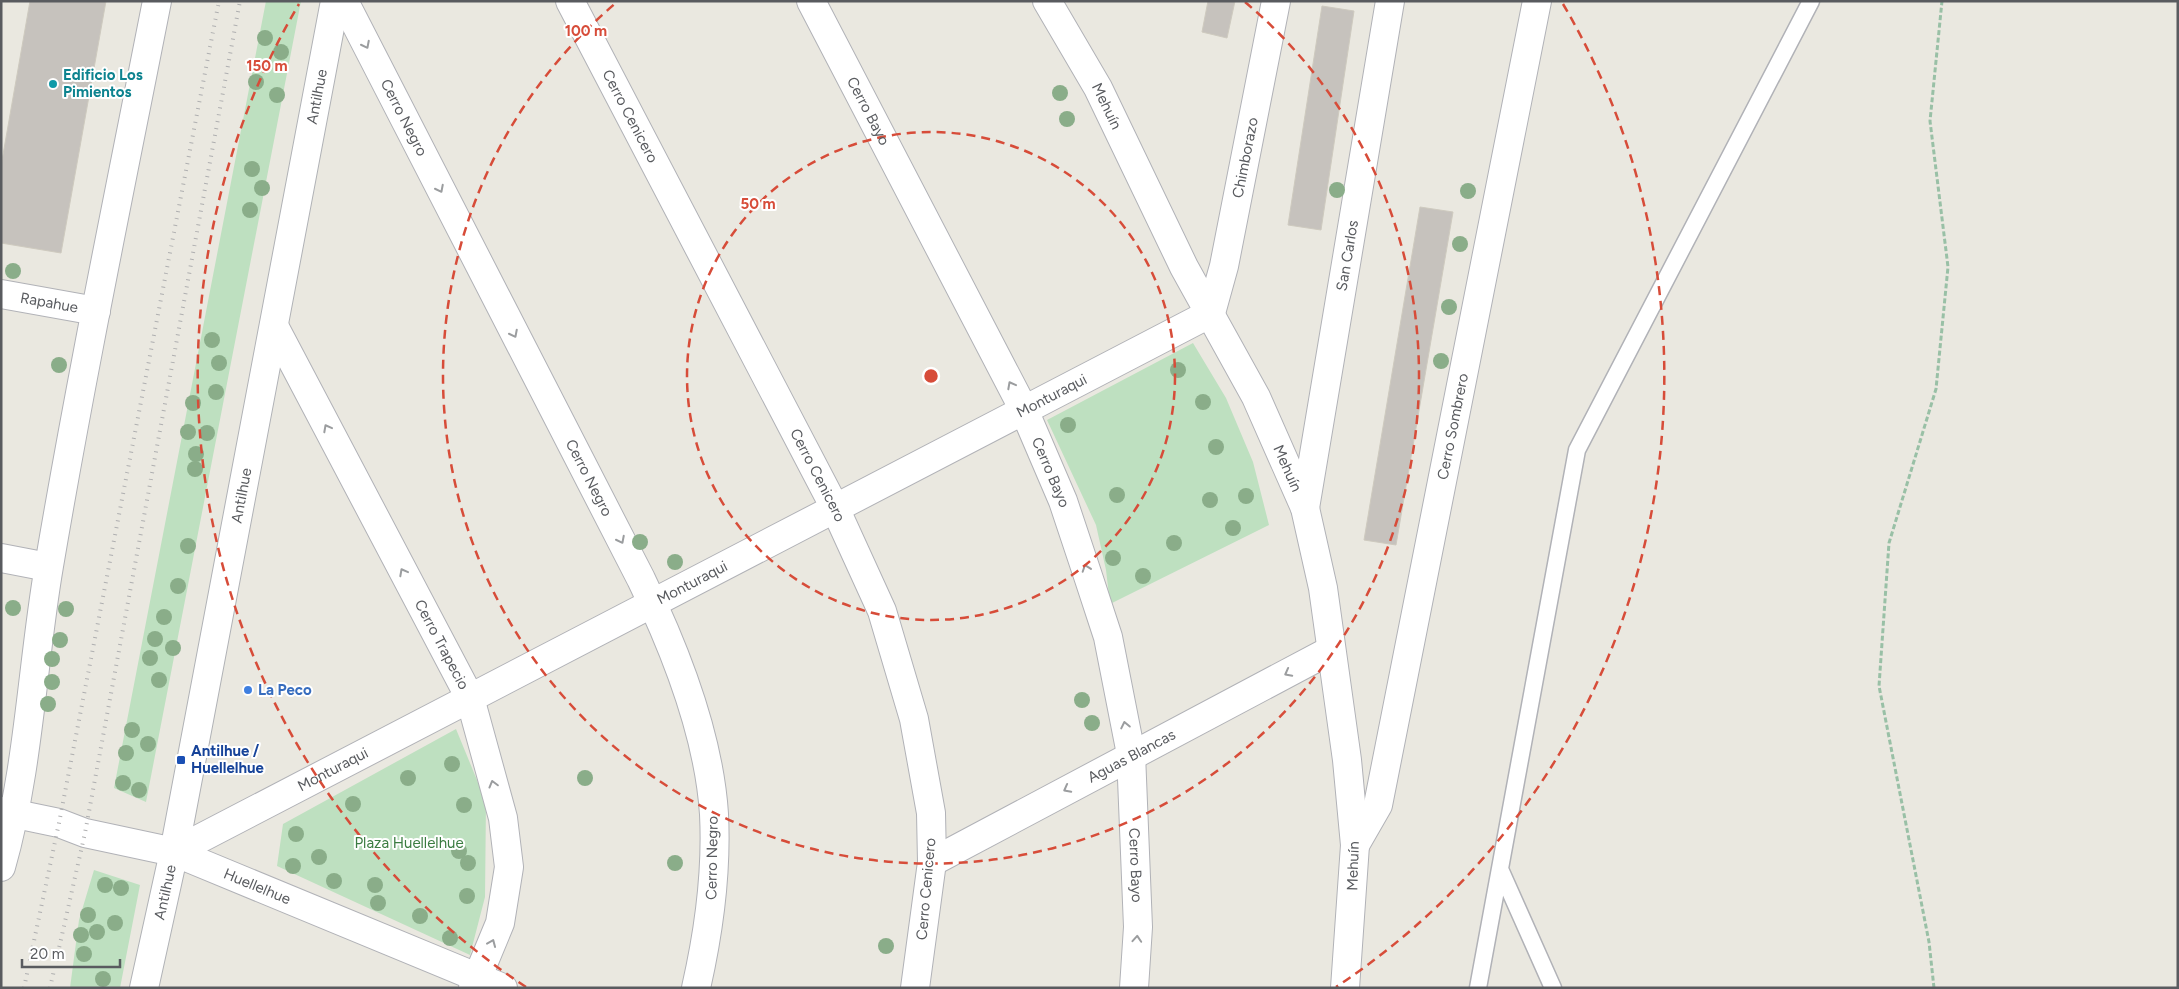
<svg xmlns="http://www.w3.org/2000/svg" width="2179" height="989" viewBox="0 0 2179 989" font-family="Figtree,sans-serif">
	<style>
		.green { fill: #bee0c0 }
		.building { fill: #c6c2bd; stroke: #cecabf }
		.lines { fill: none; stroke-linecap: round; stroke-linejoin: round }
		.service-casing { stroke: #b1b2b7; stroke-width: 19 }
		.minor-casing { stroke: #b1b2b7; stroke-width: 30 }
		.tertiary-casing { stroke: #b1b2b7; stroke-width: 30 }
		.secondary-casing { stroke: #b0b2b6; stroke-width: 30 }
		.path { stroke: #99c0a6; stroke-width: 3; stroke-dasharray: 5 2.5; stroke-linecap: butt }
		.service { stroke: #fff; stroke-width: 16 }
		.minor { stroke: #fff; stroke-width: 28 }
		.tertiary { stroke: #fff; stroke-width: 28 }
		.secondary { stroke: #fff; stroke-width: 28 }
		.rail { stroke: #afafb0; stroke-width: 4; stroke-dasharray: 1 6; stroke-linecap: butt }
		.tree { fill: #8aad89 }
		.oneway { stroke: #9b9d9f }
		.ring { fill: none; stroke: #d74c39; stroke-width: 2.5; stroke-dasharray: 9 6 }
		.culture-dot { fill: #0f9aa8; stroke: #fff; stroke-width: 2 }
		.shop-dot { fill: #3f7fe0; stroke: #fff; stroke-width: 2 }
		.transit-dot { fill: #1a4fb4; stroke: #fff; stroke-width: 2 }
		.labels { text-anchor: middle; dominant-baseline: central; stroke-width: 4; stroke-linejoin: round; paint-order: stroke }
		.culture-label { font-size: 15px; font-weight: bold; fill: #0d838f; stroke: #fff; text-anchor: start }
		.street-label { font-size: 15px; fill: #595b5f; stroke: #fff }
		.shop-label { font-size: 15px; font-weight: bold; fill: #366cbe; stroke: #fff; text-anchor: start }
		.transit-label { font-size: 15px; font-weight: bold; fill: #164399; stroke: #fff; text-anchor: start }
		.park-label { font-size: 15px; fill: #3b7c41; stroke: #fff }
		.centre { fill: #d74c39; stroke: #fff; stroke-width: 2.5 }
		.ring-label { font-size: 15px; text-anchor: middle; font-weight: bold; fill: #d74c39; stroke: #fff; stroke-width: 4; stroke-linejoin: round; paint-order: stroke }
	</style>
	<rect width="100%" height="100%" fill="#eae8e0"/>
	<path class="green" d="M266 1H301L146 802 114 788Z
		M1193 343 1226 398 1253 462 1269 525 1110 604 1106 570 1096 525 1047 420Z
		M456 729 486 802 485 897 470 955 277 866 283 824Z
		M94 870 140 885 120 988H70L79 920Z"/>
	<path class="building" d="M30 1H106L61 253 1 243V166Z
		M1208 1H1235L1227 38 1202 32Z
		M1322 6 1354 11 1321 230 1288 225Z
		M1420 207 1453 212 1396 545 1364 540Z"/>
	<g class="lines">
		<g class="service-casing">
			<path id="service" d="M1500 869 1553 988
				M1478 988 1577 450 1811 1"/>
		</g>
		<g class="minor-casing">
			<g id="minor">
				<path id="s1" d="M344 1 641 579C675 649 709 736 714 814 717 873 709 931 696 988"/>
				<path id="s2" d="M570 1 835 508 882 611 914 719 931 813 932 862 915 988"/>
				<path id="s3" d="M811 1 1024 410 1063 501 1089 579 1108 637 1131 754 1138 927 1134 988"/>
				<path id="s4" d="M1 294 96 311"/>
				<path id="s5" d="M274 326 470 698 503 818 509 867 500 923 473 988"/>
				<path id="s6" d="M1305 508 1390 1"/>
				<path d="M1 558 48 567"/>
				<path id="s7" d="M1 811 59 823 85 833 174 852 503 988"/>
				<path id="s8" d="M1355 845 1378 805 1537 1"/>
				<path id="s9" d="M174 852 1211 313 1224 266 1276 1"/>
				<path id="s10" d="M932 862 1331 650"/>
				<path d="M1 867C29 769 32 665 49 566 81 377 120 189 157 1"/>
			</g>
		</g>
		<g class="tertiary-casing">
			<g id="tertiary">
				<path id="s11" d="M1047 1 1098 88 1184 267 1256 397 1305 508 1323 588 1347 760 1355 845 1345 988"/>
			</g>
		</g>
		<g class="secondary-casing">
			<g id="secondary">
				<path id="s12" d="M144 988 174 852 335 1"/>
			</g>
		</g>
		<path class="path" d="M1934 988 1929 942 1879 686 1889 543 1936 389 1948 267 1930 121 1942 1"/>
		<use href="#service" class="service"/>
		<use href="#minor" class="minor"/>
		<use href="#tertiary" class="tertiary"/>
		<use href="#secondary" class="secondary"/>
		<path class="rail" d="M24 988 59 823 219 1
			M50 988 85 833 240 1"/>
	</g>
	<g class="tree">
		<circle cx="265" cy="38" r="8"/>
		<circle cx="281" cy="52" r="8"/>
		<circle cx="256" cy="82" r="8"/>
		<circle cx="1060" cy="93" r="8"/>
		<circle cx="277" cy="95" r="8"/>
		<circle cx="1067" cy="119" r="8"/>
		<circle cx="252" cy="169" r="8"/>
		<circle cx="262" cy="188" r="8"/>
		<circle cx="1337" cy="190" r="8"/>
		<circle cx="1468" cy="191" r="8"/>
		<circle cx="250" cy="210" r="8"/>
		<circle cx="1460" cy="244" r="8"/>
		<circle cx="13" cy="271" r="8"/>
		<circle cx="1449" cy="307" r="8"/>
		<circle cx="212" cy="340" r="8"/>
		<circle cx="1441" cy="361" r="8"/>
		<circle cx="219" cy="363" r="8"/>
		<circle cx="59" cy="365" r="8"/>
		<circle cx="1178" cy="370" r="8"/>
		<circle cx="216" cy="392" r="8"/>
		<circle cx="1203" cy="402" r="8"/>
		<circle cx="193" cy="403" r="8"/>
		<circle cx="1068" cy="425" r="8"/>
		<circle cx="188" cy="432" r="8"/>
		<circle cx="207" cy="433" r="8"/>
		<circle cx="1216" cy="447" r="8"/>
		<circle cx="196" cy="454" r="8"/>
		<circle cx="195" cy="469" r="8"/>
		<circle cx="1117" cy="495" r="8"/>
		<circle cx="1246" cy="496" r="8"/>
		<circle cx="1210" cy="500" r="8"/>
		<circle cx="1233" cy="528" r="8"/>
		<circle cx="640" cy="542" r="8"/>
		<circle cx="1174" cy="543" r="8"/>
		<circle cx="188" cy="546" r="8"/>
		<circle cx="1113" cy="558" r="8"/>
		<circle cx="675" cy="562" r="8"/>
		<circle cx="1143" cy="576" r="8"/>
		<circle cx="178" cy="586" r="8"/>
		<circle cx="13" cy="608" r="8"/>
		<circle cx="66" cy="609" r="8"/>
		<circle cx="164" cy="617" r="8"/>
		<circle cx="155" cy="639" r="8"/>
		<circle cx="60" cy="640" r="8"/>
		<circle cx="173" cy="648" r="8"/>
		<circle cx="150" cy="658" r="8"/>
		<circle cx="52" cy="659" r="8"/>
		<circle cx="159" cy="680" r="8"/>
		<circle cx="52" cy="682" r="8"/>
		<circle cx="1082" cy="700" r="8"/>
		<circle cx="48" cy="704" r="8"/>
		<circle cx="1092" cy="723" r="8"/>
		<circle cx="132" cy="730" r="8"/>
		<circle cx="148" cy="744" r="8"/>
		<circle cx="126" cy="753" r="8"/>
		<circle cx="452" cy="764" r="8"/>
		<circle cx="408" cy="778" r="8"/>
		<circle cx="585" cy="778" r="8"/>
		<circle cx="123" cy="783" r="8"/>
		<circle cx="139" cy="790" r="8"/>
		<circle cx="353" cy="804" r="8"/>
		<circle cx="464" cy="805" r="8"/>
		<circle cx="296" cy="834" r="8"/>
		<circle cx="459" cy="851" r="8"/>
		<circle cx="319" cy="857" r="8"/>
		<circle cx="468" cy="863" r="8"/>
		<circle cx="675" cy="863" r="8"/>
		<circle cx="293" cy="866" r="8"/>
		<circle cx="334" cy="881" r="8"/>
		<circle cx="105" cy="885" r="8"/>
		<circle cx="375" cy="885" r="8"/>
		<circle cx="121" cy="888" r="8"/>
		<circle cx="467" cy="896" r="8"/>
		<circle cx="378" cy="903" r="8"/>
		<circle cx="88" cy="915" r="8"/>
		<circle cx="420" cy="916" r="8"/>
		<circle cx="115" cy="923" r="8"/>
		<circle cx="97" cy="932" r="8"/>
		<circle cx="81" cy="935" r="8"/>
		<circle cx="450" cy="938" r="8"/>
		<circle cx="886" cy="946" r="8"/>
		<circle cx="84" cy="954" r="8"/>
		<circle cx="103" cy="979" r="8"/>
	</g>
	<defs><path id="oneway-chevron" d="M-2-3.5L2.5 0L-2 3.5" fill="none" stroke-width="1.6" stroke-linecap="round" stroke-linejoin="round" transform="scale(1.25)"/></defs>
	<g class="oneway">
		<use href="#oneway-chevron" transform="translate(366 45) rotate(63)"/>
		<use href="#oneway-chevron" transform="translate(440 189) rotate(63)"/>
		<use href="#oneway-chevron" transform="translate(514 334) rotate(63)"/>
		<use href="#oneway-chevron" transform="translate(1011 385) rotate(-118)"/>
		<use href="#oneway-chevron" transform="translate(327 428) rotate(-118)"/>
		<use href="#oneway-chevron" transform="translate(621 540) rotate(63)"/>
		<use href="#oneway-chevron" transform="translate(1086 568) rotate(-109)"/>
		<use href="#oneway-chevron" transform="translate(403 572) rotate(-118)"/>
		<use href="#oneway-chevron" transform="translate(1288 673) rotate(152)"/>
		<use href="#oneway-chevron" transform="translate(1125 725) rotate(-102)"/>
		<use href="#oneway-chevron" transform="translate(493 784) rotate(-105)"/>
		<use href="#oneway-chevron" transform="translate(1067 789) rotate(152)"/>
		<use href="#oneway-chevron" transform="translate(1137 939) rotate(-86)"/>
		<use href="#oneway-chevron" transform="translate(492 943) rotate(-67)"/>
	</g>
	<g class="ring">
		<circle cx="931" cy="376" r="244"/>
		<path d="M1245 2A488 488 0 1 1 617 2"/>
		<path d="M526 987A733 733 0 0 1 299 4M1563 4A733 733 0 0 1 1336 987"/>
	</g>
	<circle class="culture-dot" cx="53" cy="84" r="5"/>
	<circle class="shop-dot" cx="248" cy="690" r="5"/>
	<rect class="transit-dot" x="176" y="755" width="10" height="10" rx="2.5"/>
	<g class="labels">
		<g class="culture-label">
			<text x="63" y="75">Edificio Los<tspan x="63" dy="17">Pimientos</tspan></text>
		</g>
		<g class="street-label">
			<text stroke="none"><textPath href="#s12" startOffset="908">Antilhue</textPath></text>
			<text stroke="none"><textPath href="#s11" startOffset="121">Mehuín</textPath></text>
			<text stroke="none"><textPath href="#s3" startOffset="124">Cerro Bayo</textPath></text>
			<text stroke="none"><textPath href="#s2" startOffset="130">Cerro Cenicero</textPath></text>
			<text stroke="none"><textPath href="#s1" startOffset="131">Cerro Negro</textPath></text>
			<text stroke="none"><textPath href="#s9" startOffset="1328">Chimborazo</textPath></text>
			<text stroke="none"><textPath href="#s6" startOffset="256">San Carlos</textPath></text>
			<text stroke="none"><textPath href="#s4" startOffset="49">Rapahue</textPath></text>
			<text stroke="none"><textPath href="#s9" startOffset="989">Monturaqui</textPath></text>
			<text stroke="none"><textPath href="#s8" startOffset="432">Cerro Sombrero</textPath></text>
			<text stroke="none"><textPath href="#s11" startOffset="526">Mehuín</textPath></text>
			<text stroke="none"><textPath href="#s3" startOffset="529">Cerro Bayo</textPath></text>
			<text stroke="none"><textPath href="#s2" startOffset="535">Cerro Cenicero</textPath></text>
			<text stroke="none"><textPath href="#s1" startOffset="536">Cerro Negro</textPath></text>
			<text stroke="none"><textPath href="#s12" startOffset="502">Antilhue</textPath></text>
			<text stroke="none"><textPath href="#s9" startOffset="584">Monturaqui</textPath></text>
			<text stroke="none"><textPath href="#s5" startOffset="360">Cerro Trapecio</textPath></text>
			<text stroke="none"><textPath href="#s10" startOffset="226">Aguas Blancas</textPath></text>
			<text stroke="none"><textPath href="#s9" startOffset="179">Monturaqui</textPath></text>
			<text transform="translate(712 858) rotate(-89)">Cerro Negro</text>
			<text stroke="none"><textPath href="#s3" startOffset="934">Cerro Bayo</textPath></text>
			<text transform="translate(1353 866) rotate(-88)">Mehuín</text>
			<text stroke="none"><textPath href="#s7" startOffset="268">Huellelhue</textPath></text>
			<text transform="translate(926 889) rotate(-85)">Cerro Cenicero</text>
			<text stroke="none"><textPath href="#s12" startOffset="98">Antilhue</textPath></text>
		</g>
		<g class="shop-label">
			<text x="258" y="690">La Peco</text>
		</g>
		<g class="transit-label">
			<text x="191" y="751">Antilhue /<tspan x="191" dy="17">Huellelhue</tspan></text>
		</g>
		<g class="park-label">
			<text x="409" y="843">Plaza Huellelhue</text>
		</g>
	</g>
	<circle cx="931" cy="376" r="8" class="centre"/>
	<g class="ring-label">
		<text x="586" y="36">100 m</text>
		<text x="267" y="71">150 m</text>
		<text x="758" y="209">50 m</text>
	</g>
	<rect width="2179" height="989" fill="none" stroke="#595b5f" stroke-width="5"/>
	<path d="M22 959v8h98v-8" fill="none" stroke="#595b5f" stroke-width="2.5"/>
	<text x="30" y="959" font-size="15" fill="#595b5f" stroke="#ffffff" stroke-width="4" paint-order="stroke">20 m</text>
</svg>
